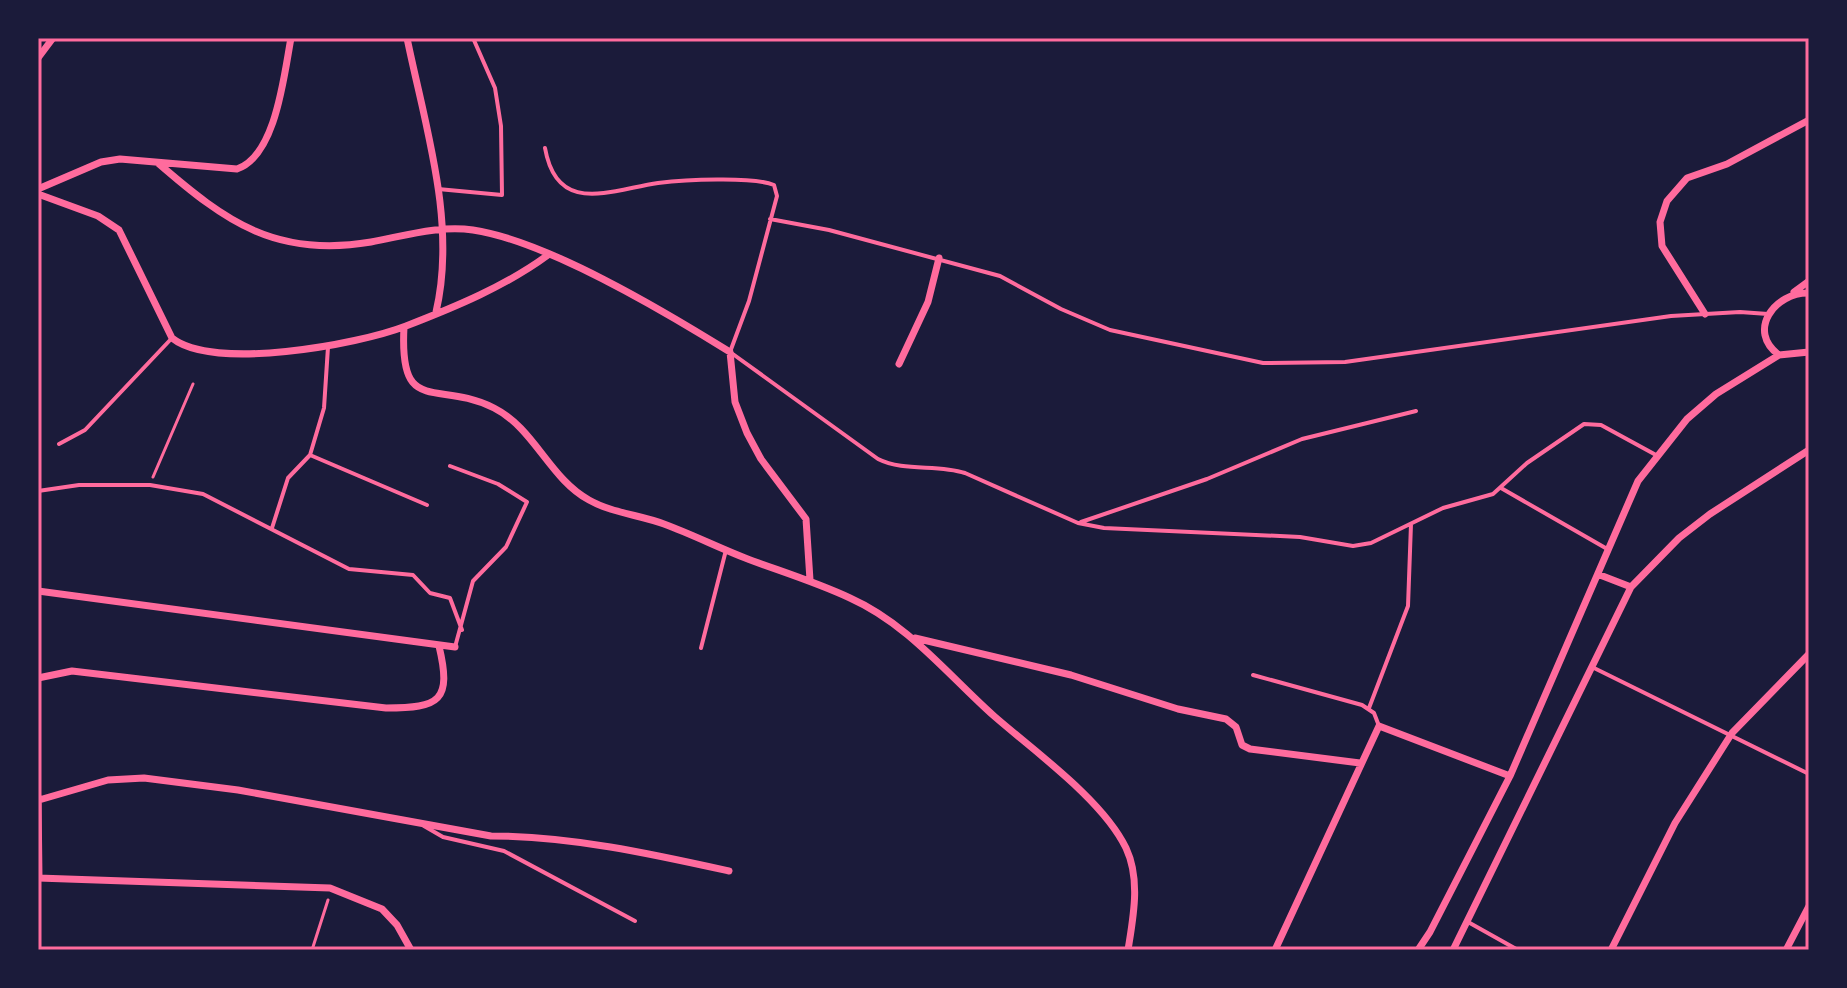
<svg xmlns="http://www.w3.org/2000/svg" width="1847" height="988" viewBox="0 0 1847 988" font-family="'Golos Text',sans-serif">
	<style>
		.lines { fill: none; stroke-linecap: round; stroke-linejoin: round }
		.path { stroke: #ff6b9d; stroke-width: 3 }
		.service { stroke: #ff6b9d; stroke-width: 4 }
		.minor { stroke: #ff6b9d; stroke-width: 7 }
		.neatline { fill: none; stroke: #ff6b9d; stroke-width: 3 }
	</style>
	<rect width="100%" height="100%" fill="#1b1b3a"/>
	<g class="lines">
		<path class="path" d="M153 477 193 384
			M312 950 328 900"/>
		<path class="service" d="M545 148C557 216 610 190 658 183 683 180 752 176 774 185L777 196 749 301 730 352 878 459C904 472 937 464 965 473L1078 523 1104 528 1300 537 1353 546 1371 543 1443 508 1493 494 1527 463 1584 424 1601 425 1656 455
			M438 189 502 195 501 126 495 88 473 38
			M770 219 829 230 1000 276 1061 309 1110 330 1263 363 1345 362 1671 316 1740 312 1768 314
			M59 444 85 430 172 338
			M310 455 427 505
			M450 466 498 484 527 502 506 547 473 581 455 647
			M1501 488 1609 550
			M38 491 79 485H150L203 494 349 569 413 575 430 593 450 598 462 630
			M1081 522 1207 479 1302 439 1416 411
			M272 528 288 478 310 455 324 408 328 347
			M701 648 726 550
			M1592 667 1809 774
			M1253 675 1362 705 1374 713 1379 726
			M1369 708 1408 606 1411 524
			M424 826 443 837 504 851 635 921
			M1468 922 1518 950"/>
		<path class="minor" d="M407 38C425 126 457 223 436 312
			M38 58 53 38
			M158 163C226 222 276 258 371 242 404 236 439 225 473 230 547 241 664 311 730 352L735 402 747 433 761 459 806 519 810 580
			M38 189 101 162 120 159 237 169C276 156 284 75 291 38
			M38 194 98 216 119 230 172 338C213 371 357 345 406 326 455 307 506 286 548 255
			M1794 292 1809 281
			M1809 293C1775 292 1746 331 1779 355L1809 352
			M1705 314 1662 246 1660 222 1667 201 1687 178 1727 164 1809 120
			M404 327C399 418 437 379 494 408 534 428 550 479 589 500 612 513 640 515 664 524 694 535 723 550 753 561 786 573 818 583 850 598 908 624 947 674 994 716 1034 751 1103 800 1126 848 1141 880 1133 918 1128 950
			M899 364 928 302 939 258
			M1600 575 1631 587
			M38 591 455 647
			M915 638 1071 675 1178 709 1226 719 1236 727 1242 745 1250 749 1360 763
			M38 678 72 671 386 708C440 708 452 701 439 646
			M38 797 39 878
			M39 800 108 780 144 778 238 790 491 836C571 836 652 854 729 871
			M38 878 330 888 382 909 397 925 411 950
			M1275 950 1379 726 1510 776
			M1418 950 1430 932 1510 776 1638 481 1687 419 1716 394 1779 355
			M1453 950 1631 587 1679 538 1710 514 1809 450
			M1611 950 1675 823 1732 733 1809 654
			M1786 950 1809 906"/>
	</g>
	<rect width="1847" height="988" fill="none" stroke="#1b1b3a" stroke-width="80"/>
	<rect x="40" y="40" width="1767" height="908" class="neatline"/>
</svg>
